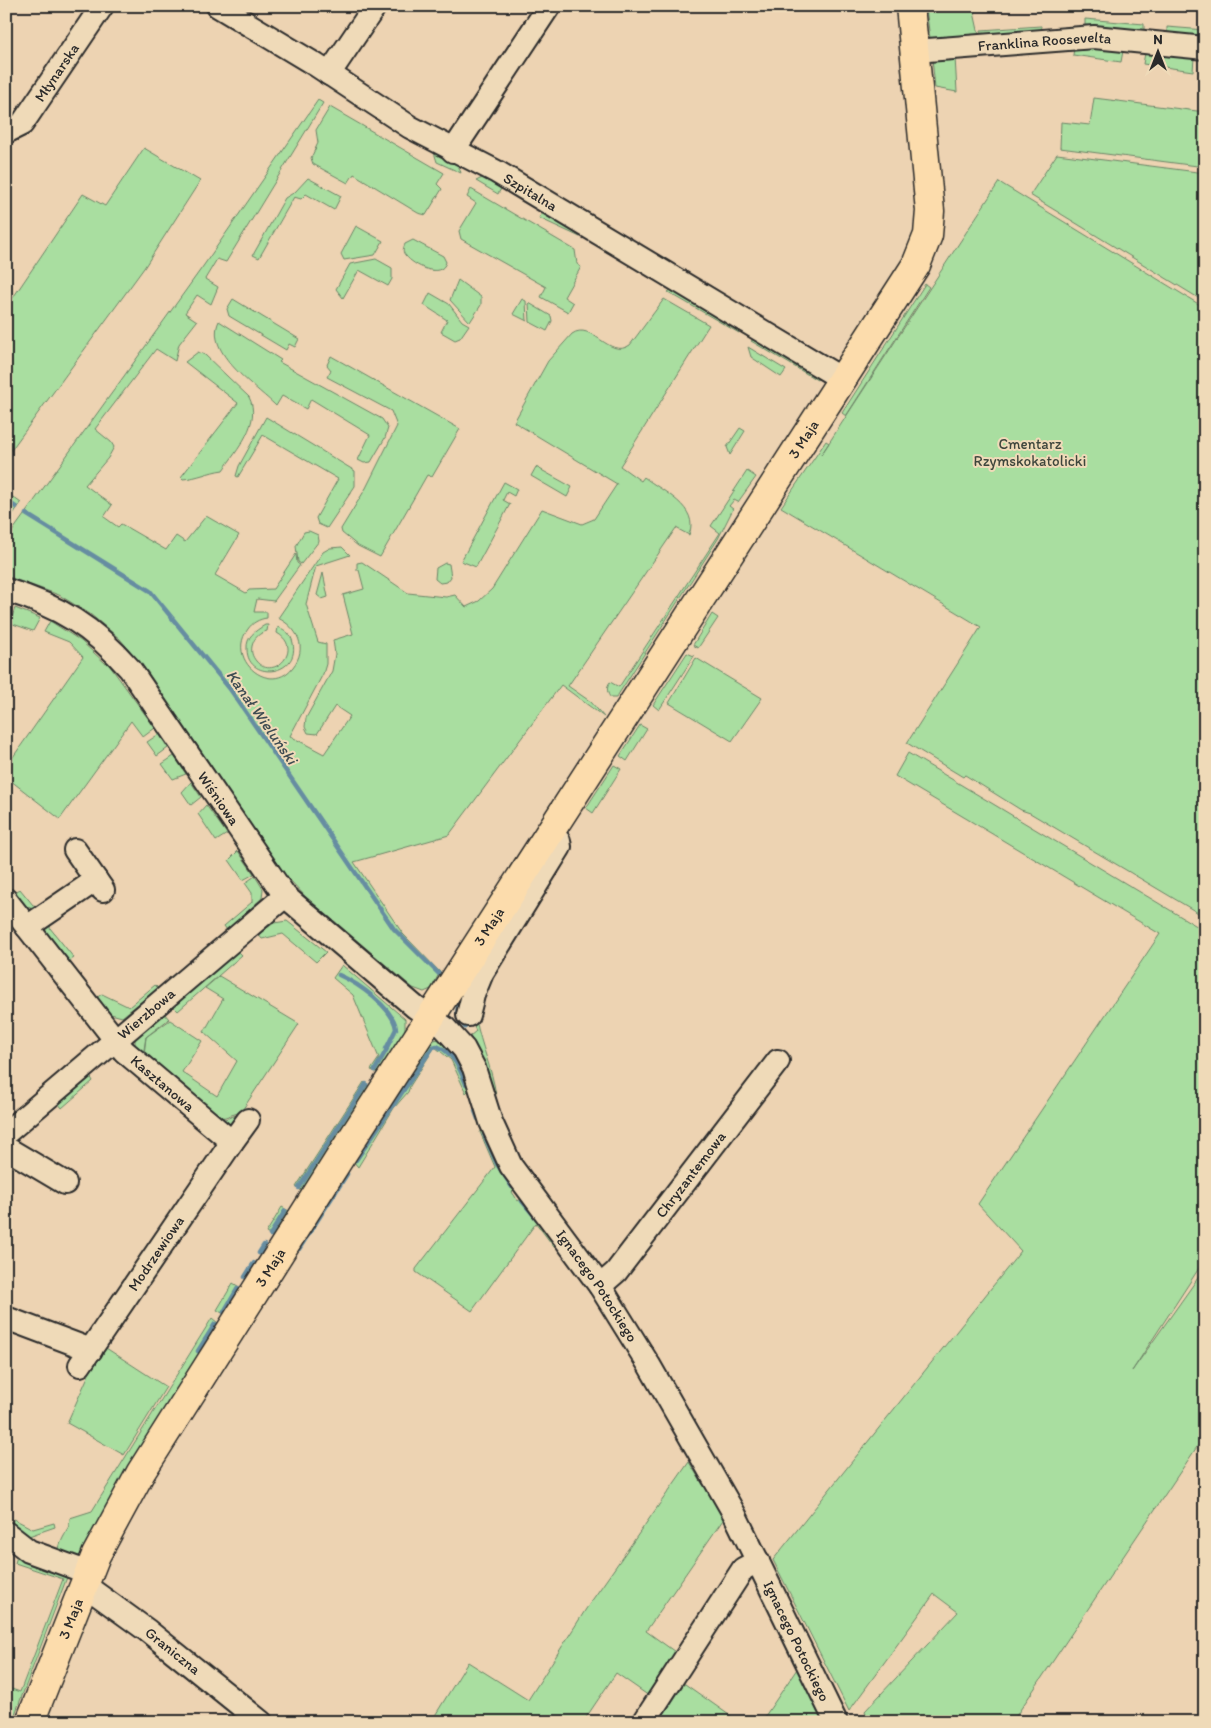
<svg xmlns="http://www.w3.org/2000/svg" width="1211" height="1728" viewBox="0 0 1211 1728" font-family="Itim,sans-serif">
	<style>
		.green { fill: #a9dea0; stroke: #6a8466 }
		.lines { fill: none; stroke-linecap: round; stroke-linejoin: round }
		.stream { stroke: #668da1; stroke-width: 4.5 }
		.minor-casing { stroke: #2b2b2b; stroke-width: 26 }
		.major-casing { stroke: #2b2b2b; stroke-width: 31 }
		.minor { stroke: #efdab8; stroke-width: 22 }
		.major { stroke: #fcdcac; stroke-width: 28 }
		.labels { text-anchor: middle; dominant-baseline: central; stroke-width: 4; stroke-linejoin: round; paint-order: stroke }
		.street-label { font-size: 15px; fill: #2b2b2b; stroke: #efdab8 }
		.park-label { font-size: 15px; fill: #3e463d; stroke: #efdab8 }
		.water-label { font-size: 16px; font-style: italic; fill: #3f4c52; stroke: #efdab8 }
	</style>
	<rect width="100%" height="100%" fill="#edd3b2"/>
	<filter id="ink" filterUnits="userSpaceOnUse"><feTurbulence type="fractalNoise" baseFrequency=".02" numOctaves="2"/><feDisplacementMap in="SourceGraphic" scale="10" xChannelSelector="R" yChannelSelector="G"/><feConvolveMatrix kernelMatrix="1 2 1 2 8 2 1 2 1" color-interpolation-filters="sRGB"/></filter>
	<g filter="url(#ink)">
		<path class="green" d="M970 6H977V10L974 12 979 35 930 38 926 9H966Z
			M1085 19 1144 24V31L1085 25Z
			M1041 26V30L982 35 981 30Z
			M1167 27 1205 30V37L1167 32Z
			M1074 48 1123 51 1121 62 1073 55Z
			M1145 53 1194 58 1193 71 1143 64Z
			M955 57 957 92 935 88 932 58Z
			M1094 98 1205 112V167L1060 148 1061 122 1090 125Z
			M318 100 323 103 226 262 217 259 205 279 218 287 211 304 197 295 185 313 197 321 179 344 175 361 156 349 95 429 111 442 114 447 108 458 85 485 112 505 104 517 118 527 121 524 166 550 176 536 185 542 206 516 239 535 215 575 246 593 249 590 273 589 296 554 297 563 300 565 274 601 257 599 254 612H267V618C259 619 252 623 248 629 225 659 270 697 293 667 308 648 298 628 278 618L323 552 330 548 342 547 350 555 316 566 306 604 318 642 326 644V664L323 674 290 736 324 754 350 716 335 706 317 734 308 733 305 727 306 718 332 671 335 654 333 640 353 634 343 595 364 589 359 570H357V563L362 562 408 593 446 597 455 595 466 607 479 601 492 589 542 509 582 524 594 519 617 484 514 422 548 361 572 334C592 320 609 360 630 345L664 299 709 325 620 466 641 481 644 477C663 492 700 507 689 535L676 528 568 686 591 702 604 717 561 685 449 835 354 862 403 934 440 972 431 989 424 992 413 988 306 897 286 876 147 671 120 639 90 614 59 595 6 576V540L204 265Z
			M330 107 444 173 437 184 442 189 426 215 418 213 354 174 348 183 313 164 311 158 318 143 316 130Z
			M144 148 200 181 144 268 6 457V308L83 194 105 206Z
			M433 149 457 162 461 173 437 162Z
			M1057 154 1205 173V302L1030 195Z
			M484 177 502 187 498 194 476 181Z
			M308 178 341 196 334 210 306 194 301 199 294 197 259 258 253 255 285 198 295 192Z
			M999 182 1205 308V917L1030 813 1021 810 965 775 963 777 907 743 981 627 781 507 826 441 829 443 821 455Z
			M471 189 575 250 577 264 581 267 564 297 573 303 568 312 541 297 546 287 461 239 459 231 476 203 467 197Z
			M543 211 549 212 580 237 539 218Z
			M356 226 383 241 375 255 344 260 341 254Z
			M413 240 443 256 446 262C441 280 413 265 406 256 402 252 403 249 405 244Z
			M376 259 392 268V279L388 286 359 270 343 298 336 289 350 264Z
			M458 280 481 297V305L470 322 450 300Z
			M925 284 929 287 846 416 842 413Z
			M672 289 738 328 739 333 668 292Z
			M430 293 449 304 462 321 469 325 460 338 455 340 441 332 447 320 424 305Z
			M233 299 299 339 295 347 289 344 286 350 229 316 227 309Z
			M522 299 526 301 527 321 513 314Z
			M529 303 551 316 552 321 547 331 530 322Z
			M219 321 281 360 279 362 382 419 388 428 385 438 371 462 364 463 358 460 370 435 311 399 306 409 282 396 276 406C256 386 204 353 219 321Z
			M754 339 820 376 817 380 751 341Z
			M748 347 786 370 781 377 751 357Z
			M198 352 205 355 249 397C262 422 237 450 223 470 208 472 198 478 183 479L181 477 238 403 185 362Z
			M331 356 460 429 432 477 427 475 380 557 358 546 342 533 341 529 366 488 397 426 391 411 327 377 331 370 327 365Z
			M266 417 355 471V486L327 528 318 524 316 518 338 479 263 435 238 477 236 476 239 466Z
			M740 428 745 431 730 455 727 447Z
			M536 467 572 487 567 497 531 476Z
			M747 471 756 477 738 502 734 500 729 506 733 509 718 539 616 698H611C607 694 606 687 610 682L619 687 720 533 711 526Z
			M504 482 517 489 514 496 507 492 503 500 510 504 476 567 461 561Z
			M6 492 21 503 6 524Z
			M309 531 318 535 319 541 301 564 298 562 296 546 304 532Z
			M445 563 449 564 451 577 447 582 440 583 435 579 436 568Z
			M323 573 328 597 322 599 317 595Z
			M15 608 40 618 33 631 10 623Z
			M712 614 718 618 698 648 693 645Z
			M50 621 81 641 105 663 107 662 155 728 143 737 131 721 60 819 6 777V767L83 657 69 642 44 632Z
			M265 625H268L267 631C259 633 254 638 252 646 251 652 252 656 256 661 273 682 305 649 277 633L278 627C286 630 291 634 293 643 300 676 247 682 247 649 246 637 255 631 265 625Z
			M687 653 694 656 659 710 653 705Z
			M696 658 762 698 732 741 669 703Z
			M640 725 647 729 627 761 620 756Z
			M159 734 168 748 157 756 147 742Z
			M908 753 1205 931V1259L1132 1371 1205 1268V1435L1012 1722H869L865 1711 958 1612 934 1594 849 1711 773 1560 1021 1251 978 1204 1160 934 895 776Z
			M174 756 186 774 173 779 162 764Z
			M614 765 621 769 593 813 586 808Z
			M191 782 201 797 191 805 182 792Z
			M206 805 227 834 216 841 198 814Z
			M238 851 254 874 243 880 229 860Z
			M255 876 263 889 262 898 227 930 224 926 252 902V893L245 883Z
			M20 889 33 905 44 907C28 912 24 905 14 893Z
			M53 917 50 928 74 958 68 962 44 932V929Z
			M287 921 326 952 316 962 283 934 262 939 258 934 274 923Z
			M238 951 242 955 178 1011 173 1006Z
			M342 965 405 1019V1032L378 1073 371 1070 379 1058 353 995 333 978Z
			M219 976 299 1024 241 1112 219 1119 144 1055 146 1037 170 1020 202 1041 182 1072 217 1096 237 1061 204 1032 223 999 205 988Z
			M155 985 158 988 122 1017 107 1013 96 998 102 994 129 1007Z
			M164 1013 169 1019 146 1037 143 1056 219 1121 242 1113 240 1116 242 1118C234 1125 226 1128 217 1122L142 1059 135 1047V1038Z
			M476 1019C481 1046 492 1068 496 1095L493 1096 484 1062 470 1036 476 1031 474 1027Z
			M442 1039 457 1053 469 1090 466 1093 451 1060 435 1047 410 1086 408 1092 394 1108 358 1167 353 1161 432 1040Z
			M90 1076 93 1081 62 1108 58 1103Z
			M364 1082 369 1087 302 1191 296 1187Z
			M484 1131 515 1189 512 1192 518 1201 522 1198 558 1243 554 1247 536 1223 472 1311 416 1272V1269L495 1167 480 1132Z
			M282 1207 289 1211 273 1237 266 1233Z
			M233 1283 241 1288 224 1314 217 1310Z
			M212 1318 218 1323 134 1457 80 1557 59 1550C60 1538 70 1531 70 1518L92 1511Z
			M106 1348 166 1387 124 1455 67 1423 90 1372Z
			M689 1462 703 1485 707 1483 725 1517 646 1631 678 1654 649 1696 616 1673 583 1722H431L468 1662 528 1700 586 1609Z
			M14 1519 33 1529 54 1523 55 1527 23 1538 8 1528Z
			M18 1553 69 1572 12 1722H6V1703L9 1695 6 1693V1687L20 1692 63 1579 15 1563Z
			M779 1623 807 1689 829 1722H761L797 1669 776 1625Z
			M684 1684H685L739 1722H659Z"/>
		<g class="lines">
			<path class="stream" d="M10 503 16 507
				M26 514 150 591 230 689 394 929 439 974
				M339 975C357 983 394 1008 396 1029L386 1049
				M461 1000C455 1012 456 1017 465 1027
				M375 1070 387 1049
				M475 1111 478 1119
				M484 1134 497 1164 512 1187
				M356 1160 433 1047 437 1046C454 1053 460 1069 466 1084
				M299 1188 366 1084
				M522 1201 537 1219
				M270 1235 285 1211
				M299 1249 347 1174
				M259 1253 264 1245
				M252 1266 254 1263
				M245 1277 250 1269
				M224 1312 238 1288
				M198 1351 215 1324"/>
			<g class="minor-casing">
				<g id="minor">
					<path id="s1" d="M218 6 316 65 410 127 497 172 842 379"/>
					<path id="s2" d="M915 51 1094 37 1205 48"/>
					<path d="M329 74 375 6"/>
					<path id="s3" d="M6 132 22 124 102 6"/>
					<path d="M453 151 549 6"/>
					<path id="s4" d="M6 590C59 606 93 627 130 669L285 896 415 1007 444 1027 464 1049 474 1068 491 1122 511 1166 600 1286 649 1365 735 1515 836 1722"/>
					<path d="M75 850 103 890"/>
					<path id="s5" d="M6 900 124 1051 232 1142 248 1120"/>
					<path d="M27 927 96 880"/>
					<path d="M468 1015 473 995 482 973 560 847 559 841 549 834"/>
					<path id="s6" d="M6 1133 285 896"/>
					<path d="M6 1148 65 1183"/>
					<path id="s7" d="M600 1286 616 1272 778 1061"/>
					<path d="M6 1318 91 1350"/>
					<path id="s8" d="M80 1365 232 1142"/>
					<path d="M6 1533 29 1551 89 1573"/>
					<path id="s9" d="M83 1584 148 1631 261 1722"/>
					<path d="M644 1722 743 1569 758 1561"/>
				</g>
			</g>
			<g class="major-casing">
				<g id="major">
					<path id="s10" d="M30 1722 96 1555 141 1472 339 1159 916 265 928 235 930 211 910 6"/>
				</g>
			</g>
			<use href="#minor" class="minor"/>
			<use href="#major" class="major"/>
		</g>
	</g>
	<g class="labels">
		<g class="street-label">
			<text stroke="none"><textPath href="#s2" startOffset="130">Franklina Roosevelta</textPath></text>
			<text stroke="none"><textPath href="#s3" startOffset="80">Młynarska</textPath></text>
			<text stroke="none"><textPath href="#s1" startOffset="364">Szpitalna</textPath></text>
			<text stroke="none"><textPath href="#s10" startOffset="1501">3 Maja</textPath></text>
			<text stroke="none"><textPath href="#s4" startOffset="306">Wiśniowa</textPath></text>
			<text stroke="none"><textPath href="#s10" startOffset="921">3 Maja</textPath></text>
			<text stroke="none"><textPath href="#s6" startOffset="184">Wierzbowa</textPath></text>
			<text stroke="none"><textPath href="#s5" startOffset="242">Kasztanowa</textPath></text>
			<text stroke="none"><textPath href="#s7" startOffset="144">Chryzantemowa</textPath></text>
			<text stroke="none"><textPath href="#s8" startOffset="135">Modrzewiowa</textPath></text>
			<text stroke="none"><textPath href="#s10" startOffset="516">3 Maja</textPath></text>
			<text stroke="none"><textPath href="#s4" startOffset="934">Ignacego Potockiego</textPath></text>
			<text stroke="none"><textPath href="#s10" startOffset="111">3 Maja</textPath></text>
			<text stroke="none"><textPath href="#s4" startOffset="1342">Ignacego Potockiego</textPath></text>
			<text stroke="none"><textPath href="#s9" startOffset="112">Graniczna</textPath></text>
		</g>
		<g class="park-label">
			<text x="1030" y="444">Cmentarz<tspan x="1030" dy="17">Rzymskokatolicki</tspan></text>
		</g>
		<g class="water-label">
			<text transform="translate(262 717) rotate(55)">Kanał Wieluński</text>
		</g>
	</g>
	<rect width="1211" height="1728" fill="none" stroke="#efdab8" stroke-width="25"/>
	<rect x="12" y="12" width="1186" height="1703" fill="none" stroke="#2b2b2b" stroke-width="2" filter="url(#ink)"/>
	<g transform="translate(1158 52)" stroke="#efdab8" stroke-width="4" paint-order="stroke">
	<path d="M0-4L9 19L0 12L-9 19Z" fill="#2b2b2b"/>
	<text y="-8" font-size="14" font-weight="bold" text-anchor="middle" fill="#2b2b2b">N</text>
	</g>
</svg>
